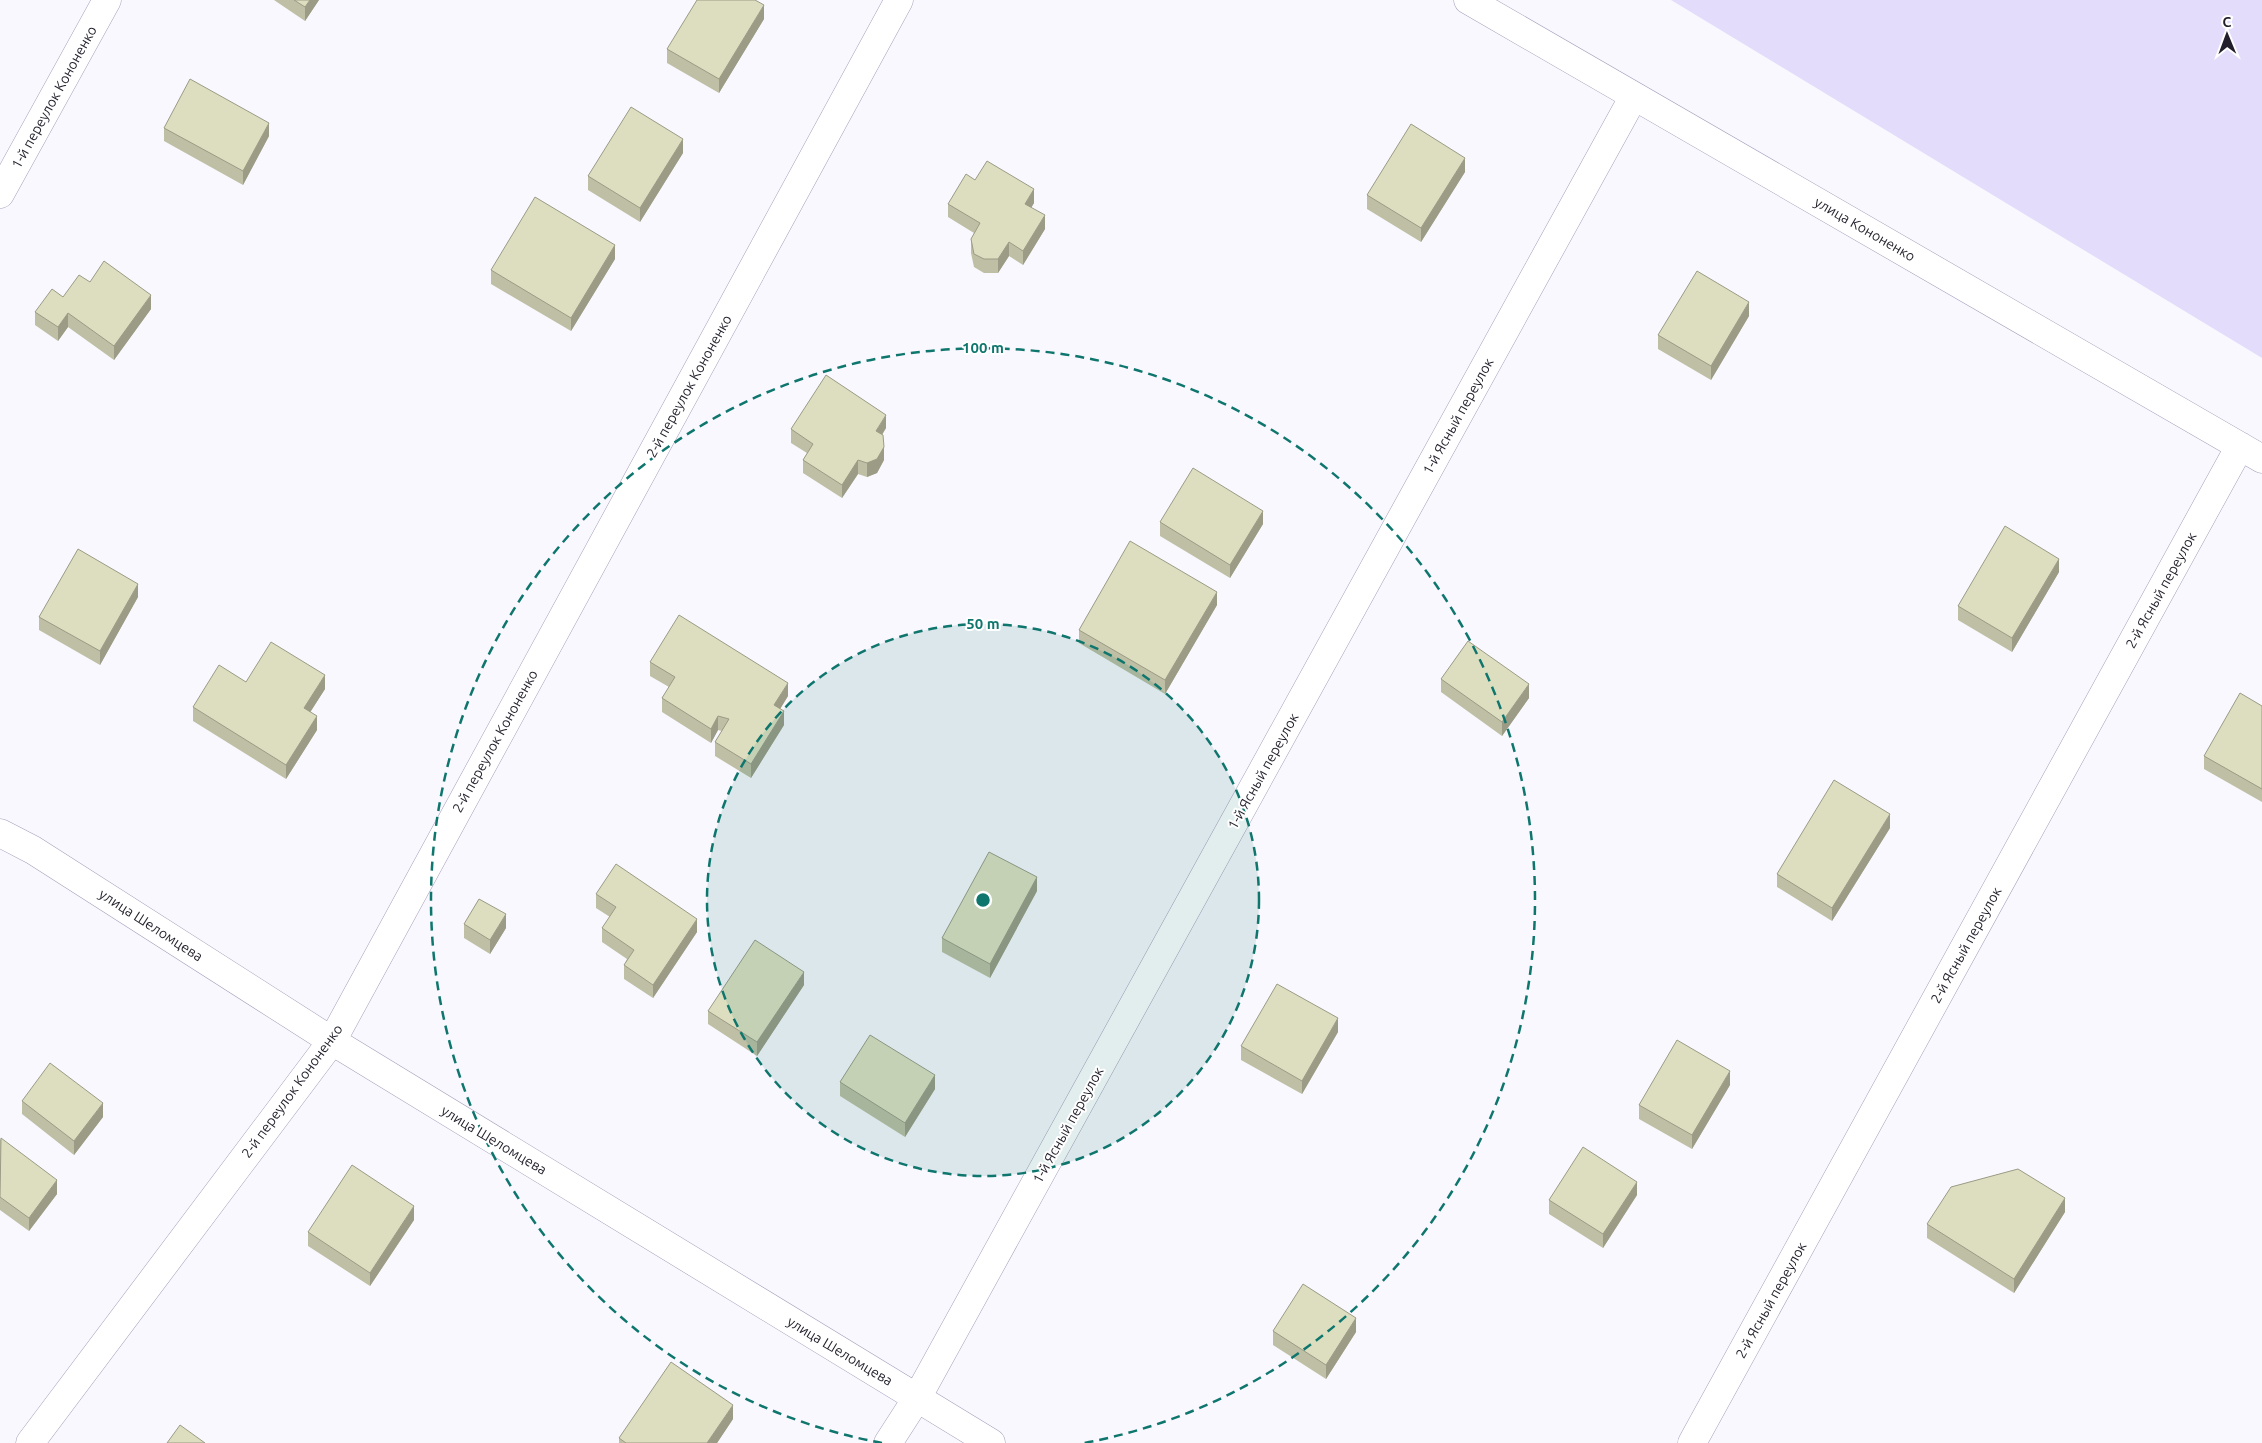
<svg xmlns="http://www.w3.org/2000/svg" width="2262" height="1443" viewBox="0 0 2262 1443" font-family="Ubuntu,sans-serif">
	<style>
		.green { fill: #e3ddfb }
		.lines { fill: none; stroke-linecap: round; stroke-linejoin: round }
		.minor-casing { stroke: #a6a0bc; stroke-width: 29 }
		.minor { stroke: #fff; stroke-width: 28 }
		.wall { fill: #bebfa4 }
		.shaded-wall { fill: #9b9b86 }
		.building { fill: #dddebf; stroke: #9b9b86 }
		.ring { fill: none; stroke: #0f766e; stroke-width: 2.5; stroke-dasharray: 9 6 }
		.labels { text-anchor: middle; dominant-baseline: central; stroke-width: 4; stroke-linejoin: round; paint-order: stroke }
		.street-label { font-size: 14px; fill: #221f2a; stroke: #fff }
		.centre { fill: #0f766e; stroke: #fff; stroke-width: 2.5 }
		.ring-label { font-size: 15px; text-anchor: middle; font-weight: bold; fill: #0f766e; stroke: #fff; stroke-width: 4; stroke-linejoin: round; paint-order: stroke }
	</style>
	<rect width="100%" height="100%" fill="#f9f8fe"/>
	<path class="green" d="M1671 0H2262V358Z"/>
	<g class="lines">
		<g class="minor-casing">
			<path id="minor" d="M1468 0 2262 459
				M0 194 107 0
				M0 833 33 850 332 1041 991 1443
				M30 1443 332 1041 899 0
				M888 1443 917 1398 1634 96
				M1692 1443 2240 446"/>
		</g>
		<use href="#minor" class="minor"/>
	</g>
	<path class="wall" d="M274 0H319L305 21Z
		M764 19 719 93 667 63V49Z
		M164 128 269 136 243 185 164 141Z
		M683 153 640 222 588 190V176Z
		M1465 172 1421 242 1367 209V195Z
		M975 180 1034 203 1031 208 1045 229 1023 265 1009 256 998 273H984L974 267 971 253V239L974 233 948 217V204Z
		M615 259 571 331 491 284V270Z
		M90 282 151 309 114 360 68 327 58 341 35 325V312Z
		M1749 316 1711 380 1658 349V335Z
		M886 428 882 435 884 460 877 473 867 477 858 474 842 498 803 473V460L807 453 791 443V429Z
		M1160 522 1263 524 1230 578 1160 536Z
		M2059 572 2012 652 1958 620V606Z
		M138 597 100 665 39 630V617Z
		M1217 605 1165 694 1079 643V630Z
		M650 662 788 696 780 709 784 725 751 778 715 756V742L722 731 718 730 711 743 662 712V698L669 687 650 676Z
		M1441 679 1529 698 1502 736 1441 692Z
		M246 682 325 689 310 712 317 730 286 779 193 721V707Z
		M2262 706V802L2204 769V756Z
		M1890 828 1832 921 1777 887V874Z
		M1037 891 990 978 942 952V938Z
		M596 894 697 932 653 998 624 979V965L627 959 602 942V928L610 917 596 908Z
		M464 924 506 928 490 954 464 938Z
		M804 985 757 1056 708 1024V1011Z
		M1338 1032 1302 1094 1241 1060V1046Z
		M840 1082 935 1089 905 1137 840 1096Z
		M1730 1085 1692 1149 1639 1119V1105Z
		M22 1101 103 1117 74 1155 22 1114Z
		M0 1139 57 1194 29 1231 0 1210Z
		M1637 1195 1603 1248 1549 1214V1200Z
		M2065 1212 2014 1293 1927 1238V1224Z
		M414 1220 370 1286 308 1246V1232Z
		M1273 1331 1356 1332 1326 1379 1273 1345Z
		M733 1419 717 1443H619V1438Z"/>
	<path class="shaded-wall" d="M310 0H319L305 21V7Z
		M764 5V19L719 93V79Z
		M269 123V136L243 185V171Z
		M683 139V153L640 222V208Z
		M1465 158V172L1421 242V228Z
		M1034 189V203L1025 218V204Z
		M1045 215V229L1023 265V251Z
		M1009 242V256L998 273V259Z
		M615 245V259L571 331V318Z
		M151 295V309L114 360V346Z
		M1749 302V316L1711 380V366Z
		M68 313V327L58 341V327Z
		M886 415V428L876 444V431Z
		M884 447V460L877 473 867 477V463Z
		M858 460V474L842 498V485Z
		M1263 511V524L1230 578V565Z
		M2059 559V572L2012 652V638Z
		M138 584V597L100 665V651Z
		M1217 592V605L1165 694V680Z
		M325 675V689L304 722V708Z
		M788 683V696L774 719V705Z
		M1529 684V698L1502 736V722Z
		M784 711V725L751 778V764Z
		M317 716V730L286 779V765Z
		M718 716V730L711 743V729Z
		M1890 814V828L1832 921V908Z
		M1037 877V891L990 978V964Z
		M506 914V928L490 954V940Z
		M697 919V932L653 998V985Z
		M804 972V985L757 1056V1042Z
		M1338 1018V1032L1302 1094V1081Z
		M1730 1071V1085L1692 1149V1135Z
		M935 1075V1089L905 1137V1123Z
		M103 1103V1117L74 1155V1141Z
		M57 1180V1194L29 1231V1218Z
		M1637 1182V1195L1603 1248V1234Z
		M2065 1198V1212L2014 1293V1279Z
		M414 1206V1220L370 1286V1273Z
		M1356 1318V1332L1326 1379V1365Z
		M733 1405V1419L717 1443H707Z"/>
	<path class="building" d="M294 0H310L305 7Z
		M697 0H755L764 5 719 79 667 49Z
		M190 79 269 123 243 171 164 128Z
		M631 107 683 139 640 208 588 176Z
		M1411 124 1465 158 1421 228 1367 195Z
		M987 161 1034 189 1025 204 1045 215 1023 251 1009 242 998 259H984L974 254 971 239 980 223 948 204 966 174 975 180Z
		M535 197 615 245 571 318 491 270Z
		M104 261 151 295 114 346 68 313 58 327 35 312 52 289 63 297 79 275 90 282Z
		M1697 271 1749 302 1711 366 1658 335Z
		M826 375 886 415 876 431 883 435 884 447 877 459 867 463 858 460 842 485 803 460 813 444 791 429Z
		M1193 468 1263 511 1230 565 1160 522Z
		M2005 526 2059 559 2012 638 1958 606Z
		M1130 541 1217 592 1165 680 1079 630Z
		M78 549 138 584 100 651 39 617Z
		M679 615 788 683 774 705 784 711 751 764 715 742 729 719 718 716 711 729 662 698 675 677 650 662Z
		M1468 641 1529 684 1502 722 1441 679Z
		M271 642 325 675 304 708 317 716 286 765 193 707 219 665 246 682Z
		M2240 693 2262 706V789L2204 756Z
		M1834 780 1890 814 1832 908 1777 874Z
		M989 852 1037 877 990 964 942 938Z
		M616 864 697 919 653 985 624 965 634 950 602 928 616 907 596 894Z
		M479 899 506 914 490 940 464 924Z
		M755 940 804 972 757 1042 708 1011Z
		M1277 984 1338 1018 1302 1081 1241 1046Z
		M870 1035 935 1075 905 1123 840 1082Z
		M1677 1040 1730 1071 1692 1135 1639 1105Z
		M50 1063 103 1103 74 1141 22 1101Z
		M1 1138 57 1180 29 1218 0 1197Z
		M1583 1147 1637 1182 1603 1234 1549 1200Z
		M352 1165 414 1206 370 1273 308 1232Z
		M2018 1169 2065 1198 2014 1279 1927 1224 1951 1187Z
		M1303 1284 1356 1318 1326 1365 1273 1331Z
		M671 1362 733 1405 707 1443H626L619 1438Z
		M180 1425 205 1443H167Z"/>
	<circle cx="983" cy="900" r="276" fill="#0f766e" fill-opacity=".12"/>
	<g class="ring">
		<circle cx="983" cy="900" r="276"/>
		<path d="M882 1443A552 552 0 1 1 1084 1443"/>
	</g>
	<g class="labels">
		<g class="street-label">
			<text transform="translate(54 97) rotate(-61)">1-й переулок Кононенко</text>
			<text transform="translate(1865 229) rotate(30)">улица Кононенко</text>
			<text transform="translate(689 386) rotate(-61)">2-й переулок Кононенко</text>
			<text transform="translate(1458 416) rotate(-61)">1-й Ясный переулок</text>
			<text transform="translate(2161 590) rotate(-61)">2-й Ясный переулок</text>
			<text transform="translate(495 741) rotate(-61)">2-й переулок Кононенко</text>
			<text transform="translate(1263 771) rotate(-61)">1-й Ясный переулок</text>
			<text transform="translate(151 925) rotate(33)">улица Шеломцева</text>
			<text transform="translate(1966 945) rotate(-61)">2-й Ясный переулок</text>
			<text transform="translate(292 1091) rotate(-54)">2-й переулок Кононенко</text>
			<text transform="translate(1068 1125) rotate(-61)">1-й Ясный переулок</text>
			<text transform="translate(494 1140) rotate(31)">улица Шеломцева</text>
			<text transform="translate(1771 1300) rotate(-61)">2-й Ясный переулок</text>
			<text transform="translate(840 1351) rotate(31)">улица Шеломцева</text>
		</g>
	</g>
	<circle cx="983" cy="900" r="8" class="centre"/>
	<g class="ring-label">
		<text x="983" y="353">100 m</text>
		<text x="983" y="629">50 m</text>
	</g>
	<g transform="translate(2227 35) rotate(359)" stroke="#ffffff" stroke-width="4" paint-order="stroke">
	<path d="M0-4L9 19L0 12L-9 19Z" fill="#221f2a"/>
	<text y="-8" font-size="14" font-weight="bold" text-anchor="middle" fill="#221f2a">С</text>
	</g>
</svg>
